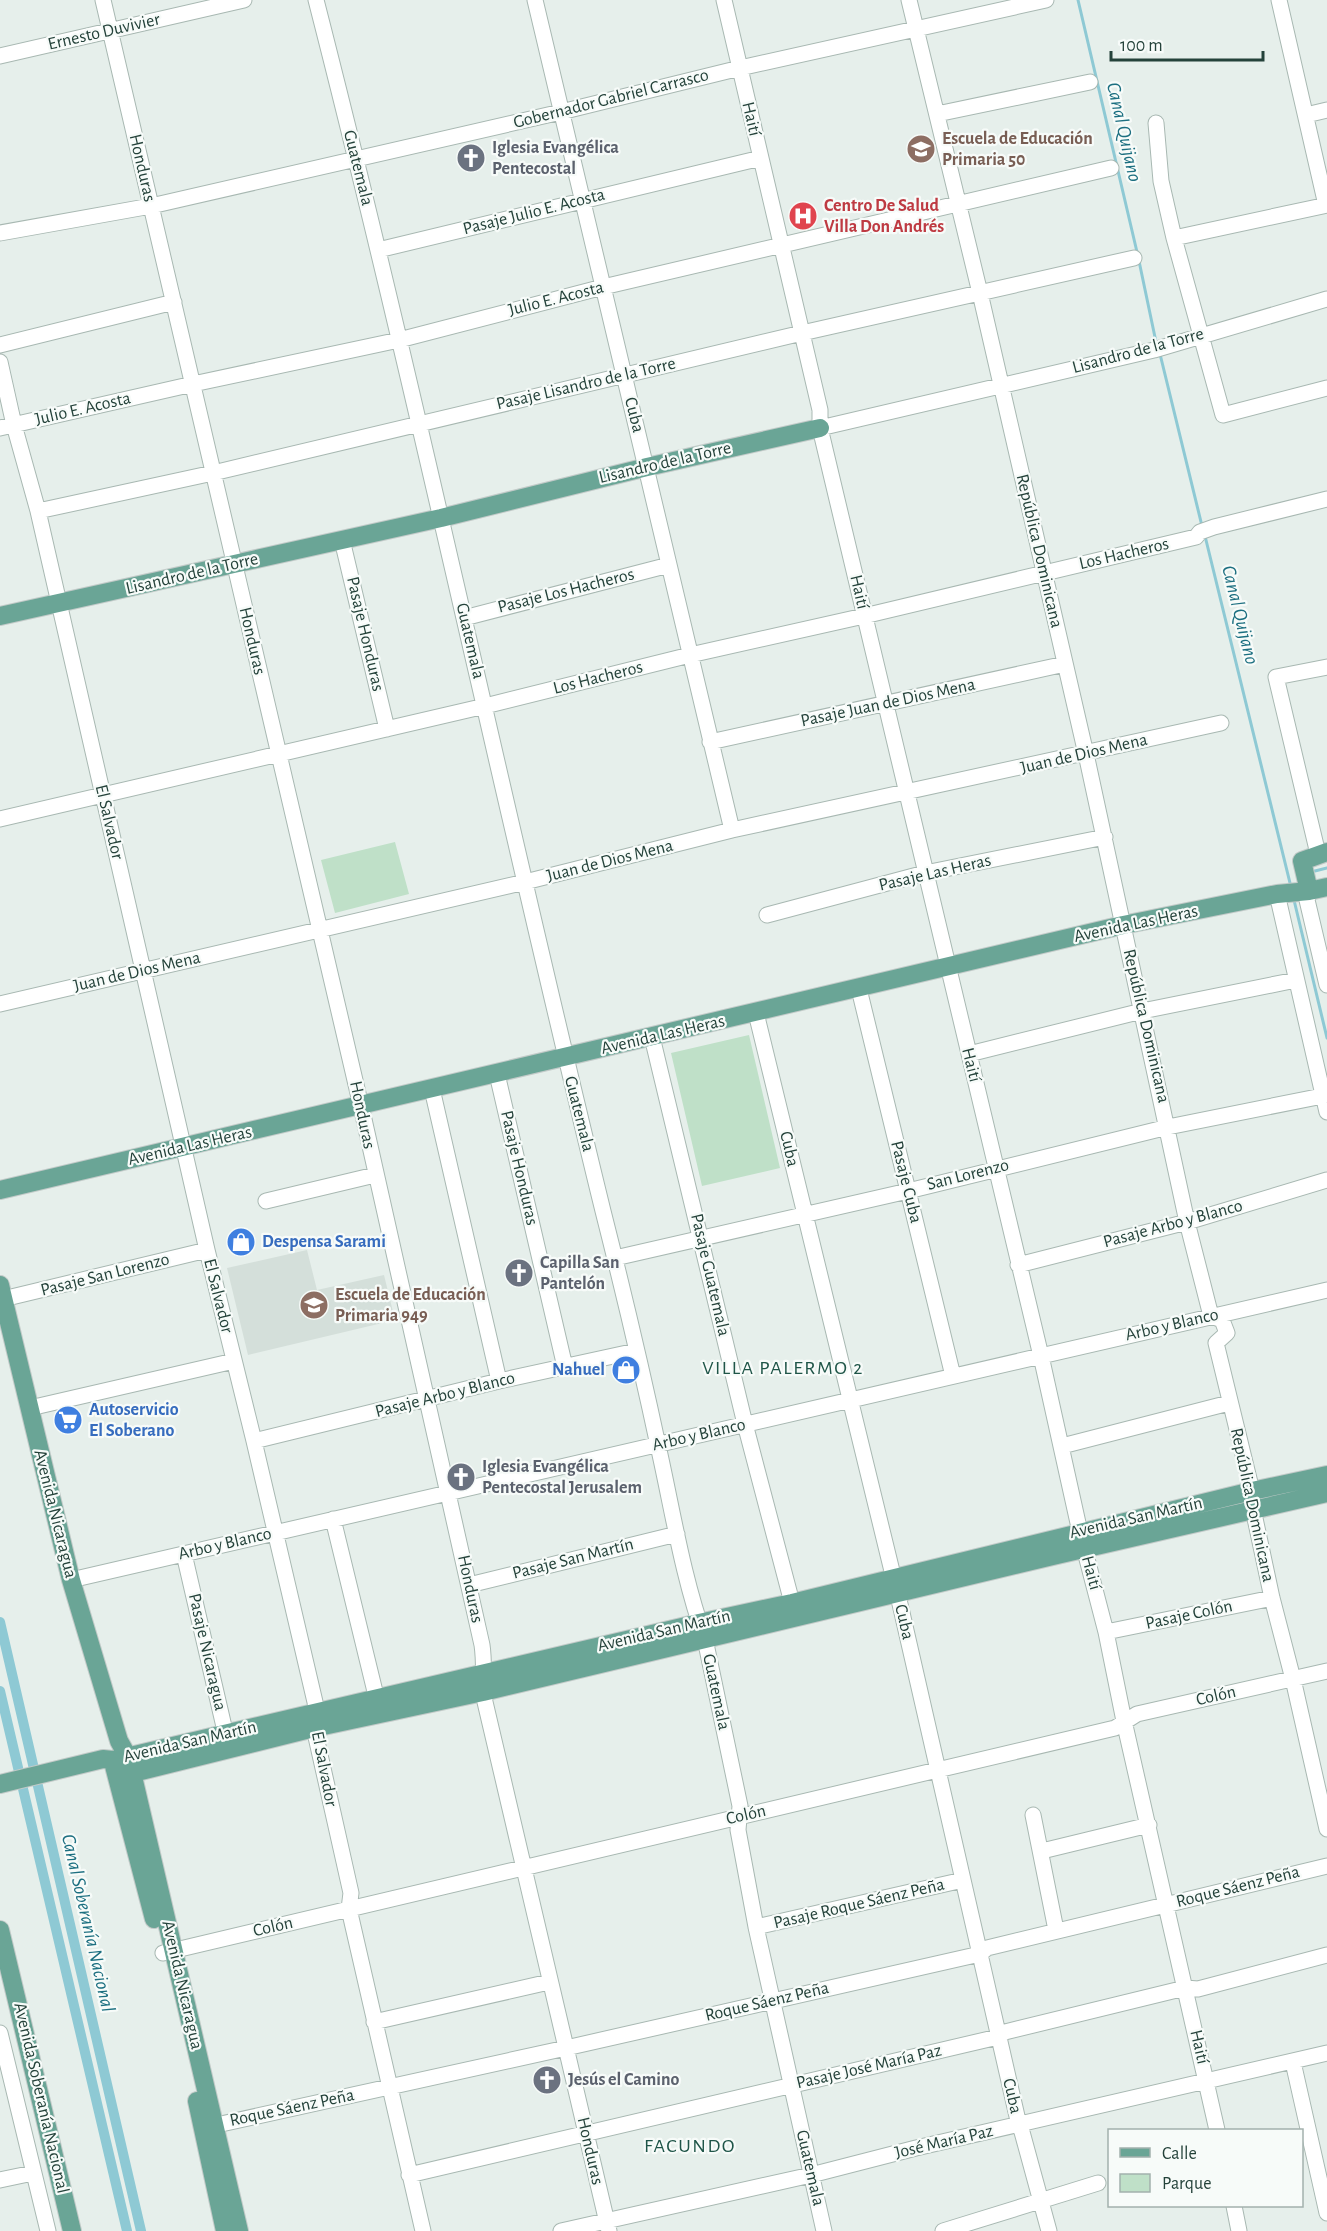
<svg xmlns="http://www.w3.org/2000/svg" width="1327" height="2231" viewBox="0 0 1327 2231" font-family="'Alegreya Sans',sans-serif">
	<style>
		.built { fill: #d4dfda }
		.green { fill: #bfe0c8 }
		.lines { fill: none; stroke-linecap: round; stroke-linejoin: round }
		.stream { stroke: #8ec9d4; stroke-width: 3 }
		.canal { stroke: #8ec9d4; stroke-width: 10 }
		.minor-casing { stroke: #a8b8b2; stroke-width: 17 }
		.major-casing { stroke: #c2cac8; stroke-width: 20 }
		.minor { stroke: #fff; stroke-width: 15 }
		.major { stroke: #6aa596; stroke-width: 18 }
		.labels { text-anchor: middle; dominant-baseline: central; stroke-width: 4.5; stroke-linejoin: round; paint-order: stroke }
		.street-label { font-size: 18px; fill: #24423a; stroke: #f7fbf9 }
		.education-label { font-size: 18px; font-weight: bold; fill: #785e54; stroke: #f7fbf9; text-anchor: start }
		.worship-label { font-size: 18px; font-weight: bold; fill: #5b616d; stroke: #f7fbf9; text-anchor: start }
		.health-label { font-size: 18px; font-weight: bold; fill: #be3a42; stroke: #f7fbf9; text-anchor: start }
		.shop-label { font-size: 18px; font-weight: bold; fill: #366cbe; stroke: #f7fbf9; text-anchor: start }
		.water-label { font-size: 20px; font-style: italic; fill: #1c6f80; stroke: #f7fbf9 }
		.neighbourhood-label { font-size: 20px; letter-spacing: 1.5px; fill: #1f5548; stroke: #f7fbf9 }
	</style>
	<rect width="100%" height="100%" fill="#e6efeb"/>
	<path class="built" d="M307 1250 317 1290 384 1275 395 1320 248 1355 227 1268Z"/>
	<path class="green" d="M395 842 409 894 335 913 321 860Z
		M749 1035 780 1168 702 1186 671 1053Z"/>
	<g class="lines">
		<path class="stream" d="M1078 0 1137 252
			M1139 261 1156 342
			M1160 354 1202 526
			M1205 536 1290 883
			M1311 872 1327 868
			M1294 900 1327 1038"/>
		<path class="canal" d="M0 1622 141 2231
			M0 1691 127 2231"/>
		<g class="minor-casing">
			<path id="minor" d="M103 0 361 1106 482 1645C485 1664 482 1684 485 1702L609 2231
				M316 0C419 402 504 808 603 1211 623 1290 642 1370 659 1450 673 1513 683 1578 705 1639L740 1806 738 1830 756 1927 824 2231
				M535 0 732 830
				M724 0 820 410V428L1041 1356 1080 1532 1106 1632 1124 1721 1217 2130
				M909 0 980 293 1086 754 1187 1222 1211 1316 1222 1320 1227 1333 1216 1343 1252 1491 1253 1509 1272 1598 1293 1679 1327 1829
				M1279 0 1326 205
				M0 56 244 0
				M937 114 1090 82
				M1306 115 1327 110
				M1156 123 1161 181 1174 238 1223 415 1327 388
				M0 233 151 206 561 112 740 68 1046 0
				M1174 238 1327 205
				M378 250 761 158
				M0 345 174 302
				M0 362 14 425 38 511 207 1250 254 1441 315 1702 317 1713 314 1728 351 1893 349 1909 423 2231
				M0 428 193 384 399 340 603 287 1111 168
				M820 428 1154 350 1327 299
				M38 511 213 473 802 333 1134 258
				M342 540 387 729
				M464 618 669 565
				M710 742 1065 664
				M0 819 485 706 690 655 864 616 1196 537 1200 532 1214 527 1327 499
				M1318 854 1276 677 1327 667
				M1309 891 1307 900 1327 985
				M1277 894 1327 1112
				M767 915 925 873 1105 837
				M859 989 953 1376
				M0 1004 525 882 732 830 1221 723
				M756 1013 900 1604 1019 2125 1022 2132 1049 2231
				M652 1037 745 1424 795 1614
				M969 1054 1142 1011 1296 980
				M497 1074 565 1367
				M432 1089 499 1381
				M266 1201 375 1175
				M615 1258 908 1191 1168 1127 1327 1095
				M1018 1265 1187 1222 1327 1180
				M3 1299 207 1250
				M30 1408 234 1361
				M254 1441 499 1381 636 1351
				M1062 1446 1229 1403
				M333 1519 379 1708
				M184 1554 228 1744
				M71 1580 1327 1290
				M469 1585 677 1534
				M1106 1632 1272 1598
				M1033 1815 1056 1930
				M1042 1851 1149 1825
				M756 1927 963 1880
				M163 1953 1115 1728 1137 1714 1327 1671
				M374 2022 549 1982
				M0 2033 48 2231
				M1293 2062 1327 2213
				M203 2128 566 2048 980 1954 987 1948 1327 1866
				M409 2175 998 2037 1005 2032 1185 1988 1198 1989 1327 1955
				M0 2180 33 2173
				M1234 2206 1239 2231
				M561 2231 811 2175 916 2148 1327 2053
				M943 2231 1098 2183"/>
		</g>
		<g class="major-casing">
			<path id="major" d="M0 616 441 518 647 467 820 428
				M1309 891 1302 861 1327 852
				M0 1190 1123 925 1277 894 1309 891 1327 887
				M0 1285 71 1580 119 1741 128 1757 134 1781 239 2231
				M114 1766 154 1919
				M117 1777 314 1728 483 1692 1057 1555 1327 1493
				M0 1784 103 1759 113 1760 699 1623 792 1603 1252 1491 1327 1475
				M0 1930 72 2231
				M197 2101 225 2231"/>
		</g>
		<use href="#minor" class="minor"/>
		<use href="#major" class="major"/>
	</g>
	<defs>
		<g id="school-disc" transform="scale(1.5)"><circle r="9.5" fill="#8d6e63" stroke="#f7fbf9"/><path d="M0-5L7-2L0 1L-7-2ZM-4 1L0 2.5L4 1V4Q0 6-4 4Z" fill="#fff"/></g>
		<g id="church-disc" transform="scale(1.5)"><circle r="9.5" fill="#6b7280" stroke="#f7fbf9"/><path d="M-1.2-6h2.4v3.5h3.3v2.4h-3.3V6h-2.4V-.1h-3.3v-2.4h3.3Z" fill="#fff"/></g>
		<g id="hospital-disc" transform="scale(1.5)"><circle r="9.5" fill="#e0444e" stroke="#f7fbf9"/><path d="M-5-5h3v3.5h4V-5h3V5h-3V1.5h-4V5h-3Z" fill="#fff"/></g>
		<g id="shop-disc" transform="scale(1.5)"><circle r="9.5" fill="#3f7fe0" stroke="#f7fbf9"/><path d="M-5-2.5h2.3a2.7 3.5 0 0 1 5.4 0H5L5.5 6h-11ZM-1.5-2.5h3a1.5 2.3 0 0 0-3 0Z" fill="#fff"/></g>
		<g id="supermarket-disc" transform="scale(1.5)"><circle r="9.5" fill="#3f7fe0" stroke="#f7fbf9"/><path d="M-6-5.5h2.5l.6 2H6L4.5 2H-2.5L-4.4-4H-6ZM-1.5 3.2a1.3 1.3 0 1 0 .1 0ZM3 3.2a1.3 1.3 0 1 0 .1 0Z" fill="#fff"/></g>
	</defs>
	<g fill-rule="evenodd">
		<use href="#school-disc" x="921" y="149"/>
		<use href="#church-disc" x="471" y="158"/>
		<use href="#hospital-disc" x="803" y="216"/>
		<use href="#shop-disc" x="241" y="1242"/>
		<use href="#church-disc" x="519" y="1273"/>
		<use href="#school-disc" x="314" y="1305"/>
		<use href="#shop-disc" x="626" y="1370"/>
		<use href="#supermarket-disc" x="68" y="1420"/>
		<use href="#church-disc" x="461" y="1477"/>
		<use href="#church-disc" x="547" y="2080"/>
	</g>
	<g class="labels">
		<g class="street-label">
			<text transform="translate(104 32) rotate(-13)">Ernesto Duvivier</text>
			<text transform="translate(611 99) rotate(-14)">Gobernador Gabriel Carrasco</text>
			<text transform="translate(751 119) rotate(77)">Haití</text>
			<text transform="translate(142 168) rotate(77)">Honduras</text>
			<text transform="translate(358 168) rotate(76)">Guatemala</text>
			<text transform="translate(534 212) rotate(-14)">Pasaje Julio E. Acosta</text>
			<text transform="translate(556 299) rotate(-14)">Julio E. Acosta</text>
			<text transform="translate(1138 351) rotate(-15)">Lisandro de la Torre</text>
			<text transform="translate(586 384) rotate(-13)">Pasaje Lisandro de la Torre</text>
			<text transform="translate(83 409) rotate(-13)">Julio E. Acosta</text>
			<text transform="translate(634 415) rotate(76)">Cuba</text>
			<text transform="translate(665 463) rotate(-13)">Lisandro de la Torre</text>
			<text transform="translate(1039 551) rotate(77)">República Dominicana</text>
			<text transform="translate(1124 554) rotate(-13)">Los Hacheros</text>
			<text transform="translate(192 574) rotate(-13)">Lisandro de la Torre</text>
			<text transform="translate(566 591) rotate(-14)">Pasaje Los Hacheros</text>
			<text transform="translate(859 592) rotate(77)">Haití</text>
			<text transform="translate(365 634) rotate(77)">Pasaje Honduras</text>
			<text transform="translate(252 641) rotate(77)">Honduras</text>
			<text transform="translate(470 641) rotate(77)">Guatemala</text>
			<text transform="translate(598 678) rotate(-14)">Los Hacheros</text>
			<text transform="translate(888 703) rotate(-12)">Pasaje Juan de Dios Mena</text>
			<text transform="translate(1084 754) rotate(-13)">Juan de Dios Mena</text>
			<text transform="translate(109 822) rotate(77)">El Salvador</text>
			<text transform="translate(610 861) rotate(-14)">Juan de Dios Mena</text>
			<text transform="translate(935 873) rotate(-13)">Pasaje Las Heras</text>
			<text transform="translate(1136 924) rotate(-12)">Avenida Las Heras</text>
			<text transform="translate(137 972) rotate(-13)">Juan de Dios Mena</text>
			<text transform="translate(1146 1026) rotate(77)">República Dominicana</text>
			<text transform="translate(663 1035) rotate(-13)">Avenida Las Heras</text>
			<text transform="translate(971 1065) rotate(76)">Haití</text>
			<text transform="translate(579 1114) rotate(76)">Guatemala</text>
			<text transform="translate(362 1115) rotate(78)">Honduras</text>
			<text transform="translate(190 1146) rotate(-13)">Avenida Las Heras</text>
			<text transform="translate(789 1149) rotate(77)">Cuba</text>
			<text transform="translate(519 1168) rotate(77)">Pasaje Honduras</text>
			<text transform="translate(968 1175) rotate(-14)">San Lorenzo</text>
			<text transform="translate(906 1182) rotate(76)">Pasaje Cuba</text>
			<text transform="translate(1173 1224) rotate(-15)">Pasaje Arbo y Blanco</text>
			<text transform="translate(105 1275) rotate(-14)">Pasaje San Lorenzo</text>
			<text transform="translate(710 1275) rotate(77)">Pasaje Guatemala</text>
			<text transform="translate(218 1296) rotate(76)">El Salvador</text>
			<text transform="translate(1172 1325) rotate(-13)">Arbo y Blanco</text>
			<text transform="translate(445 1395) rotate(-14)">Pasaje Arbo y Blanco</text>
			<text transform="translate(699 1435) rotate(-13)">Arbo y Blanco</text>
			<text transform="translate(1252 1505) rotate(78)">República Dominicana</text>
			<text transform="translate(55 1514) rotate(76)">Avenida Nicaragua</text>
			<text transform="translate(1136 1518) rotate(-13)">Avenida San Martín</text>
			<text transform="translate(225 1544) rotate(-13)">Arbo y Blanco</text>
			<text transform="translate(573 1559) rotate(-14)">Pasaje San Martín</text>
			<text transform="translate(1091 1573) rotate(75)">Haití</text>
			<text transform="translate(470 1589) rotate(78)">Honduras</text>
			<text transform="translate(1189 1615) rotate(-12)">Pasaje Colón</text>
			<text transform="translate(904 1622) rotate(77)">Cuba</text>
			<text transform="translate(664 1631) rotate(-13)">Avenida San Martín</text>
			<text transform="translate(207 1652) rotate(77)">Pasaje Nicaragua</text>
			<text transform="translate(716 1692) rotate(78)">Guatemala</text>
			<text transform="translate(1216 1696) rotate(-13)">Colón</text>
			<text transform="translate(190 1742) rotate(-13)">Avenida San Martín</text>
			<text transform="translate(324 1769) rotate(79)">El Salvador</text>
			<text transform="translate(746 1815) rotate(-13)">Colón</text>
			<text transform="translate(1238 1887) rotate(-14)">Roque Sáenz Peña</text>
			<text transform="translate(859 1904) rotate(-13)">Pasaje Roque Sáenz Peña</text>
			<text transform="translate(273 1927) rotate(-13)">Colón</text>
			<text transform="translate(182 1985) rotate(77)">Avenida Nicaragua</text>
			<text transform="translate(767 2002) rotate(-13)">Roque Sáenz Peña</text>
			<text transform="translate(1199 2047) rotate(77)">Haití</text>
			<text transform="translate(869 2067) rotate(-13)">Pasaje José María Paz</text>
			<text transform="translate(1012 2096) rotate(77)">Cuba</text>
			<text transform="translate(41 2098) rotate(77)">Avenida Soberanía Nacional</text>
			<text transform="translate(292 2108) rotate(-12)">Roque Sáenz Peña</text>
			<text transform="translate(944 2142) rotate(-13)">José María Paz</text>
			<text transform="translate(590 2151) rotate(77)">Honduras</text>
			<text transform="translate(810 2168) rotate(77)">Guatemala</text>
		</g>
		<g class="education-label">
			<text x="942" y="139">Escuela de Educación<tspan x="942" dy="21">Primaria 50</tspan></text>
			<text x="335" y="1295">Escuela de Educación<tspan x="335" dy="21">Primaria 949</tspan></text>
		</g>
		<g class="worship-label">
			<text x="492" y="148">Iglesia Evangélica<tspan x="492" dy="21">Pentecostal</tspan></text>
			<text x="540" y="1263">Capilla San<tspan x="540" dy="21">Pantelón</tspan></text>
			<text x="482" y="1467">Iglesia Evangélica<tspan x="482" dy="21">Pentecostal Jerusalem</tspan></text>
			<text x="568" y="2080">Jesús el Camino</text>
		</g>
		<g class="health-label">
			<text x="824" y="206">Centro De Salud<tspan x="824" dy="21">Villa Don Andrés</tspan></text>
		</g>
		<g class="shop-label">
			<text x="262" y="1242">Despensa Sarami</text>
			<text x="605" y="1370" text-anchor="end">Nahuel</text>
			<text x="89" y="1410">Autoservicio<tspan x="89" dy="21">El Soberano</tspan></text>
		</g>
		<g class="water-label">
			<text transform="translate(1124 132) rotate(77)">Canal Quijano</text>
			<text transform="translate(1240 615) rotate(76)">Canal Quijano</text>
			<text transform="translate(88 1923) rotate(77)">Canal Soberanía Nacional</text>
		</g>
		<g class="neighbourhood-label">
			<text x="783" y="1368">VILLA PALERMO 2</text>
			<text x="690" y="2146">FACUNDO</text>
		</g>
	</g>
	<rect x="1108" y="2129" width="195" height="78" fill="#f7fbf9" stroke="#a3b1ad" stroke-width="1.5"/>
	<rect x="1120" y="2148" width="30" height="9" fill="#6aa596" stroke="#a3b1ad" stroke-width="1.5"/>
	<text x="1162" y="2159" font-size="18" fill="#24423a">Calle</text>
	<rect x="1120" y="2174" width="30" height="18" fill="#bfe0c8" stroke="#a3b1ad" stroke-width="1.5"/>
	<text x="1162" y="2189" font-size="18" fill="#24423a">Parque</text>
	<path d="M1111 51v9h152v-9" fill="none" stroke="#24423a" stroke-width="3"/>
	<text x="1120" y="51" font-size="18" fill="#24423a" stroke="#f7fbf9" stroke-width="4.5" paint-order="stroke">100 m</text>
</svg>
